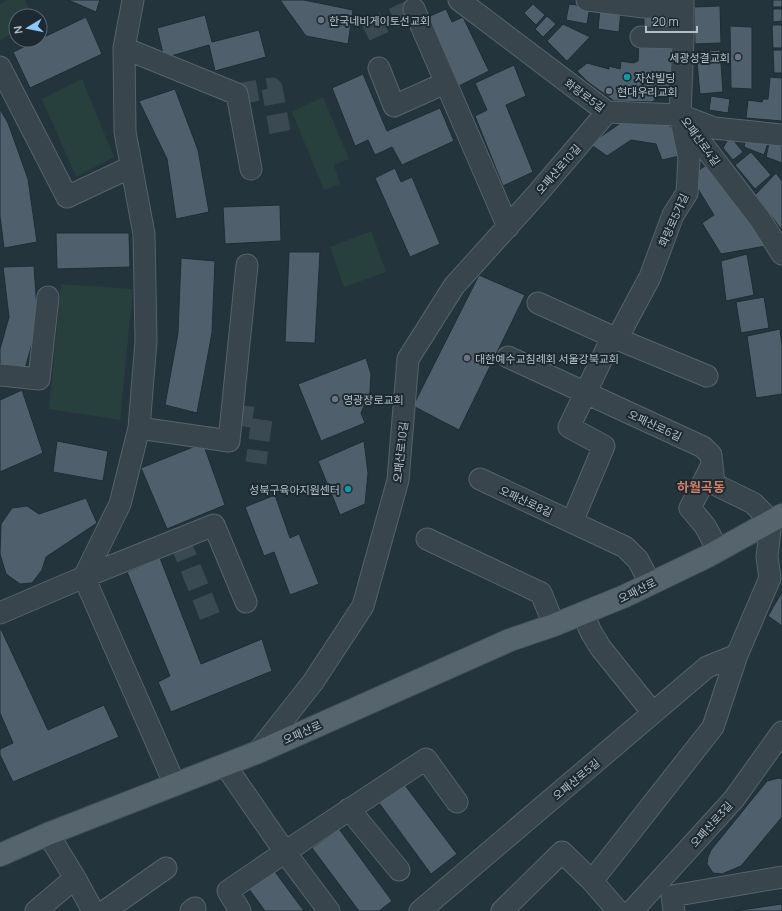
<svg xmlns="http://www.w3.org/2000/svg" width="782" height="911" viewBox="0 0 782 911" font-family="Manrope,'Noto Sans KR',sans-serif">
	<style>
		.green { fill: #27403d }
		.building { fill: #4f5f6b; stroke: #1f2c34 }
		.lines { fill: none; stroke-linecap: round; stroke-linejoin: round }
		.minor-tunnel { stroke: #3a4952; stroke-width: 21; stroke-dasharray: 21 10; stroke-linecap: butt }
		.minor-casing { stroke: #56636b; stroke-width: 23 }
		.major-casing { stroke: #445159; stroke-width: 24 }
		.minor { stroke: #38454d; stroke-width: 21 }
		.major { stroke: #56646d; stroke-width: 22 }
		.worship-dot { fill: #6b7280; stroke: #1d2a32; stroke-width: 1.5 }
		.culture-dot { fill: #0f9aa8; stroke: #1d2a32; stroke-width: 1.5 }
		.labels { text-anchor: middle; dominant-baseline: central; stroke-width: 4; stroke-linejoin: round; paint-order: stroke }
		.poi-label { font-size: 11px; fill: #b4c0c8; stroke: #1d2a32; text-anchor: start }
		.street-label { font-size: 11px; fill: #b4c0c8; stroke: #1d2a32 }
		.quarter-label { font-size: 13px; font-weight: bold; fill: #d47f63; stroke: #1d2a32 }
	</style>
	<rect width="100%" height="100%" fill="#24343d"/>
	<path class="green" d="M8 0H25L32 16H16V32L0 40V4Z
		M82 79 114 157 76 177 42 99Z
		M323 97 349 159 334 165 340 184 324 190 292 112Z
		M371 231 386 272 344 287 330 247Z
		M61 284 133 289 120 420 49 409Z"/>
	<path class="building" d="M68 0H100L96 12Z
		M280 0H304L353 10 348 44 306 36Z
		M773 0H782V7H773Z
		M533 4 545 15 536 25 524 13Z
		M569 4 590 7 587 24 566 20Z
		M720 6 721 43 695 44 694 7Z
		M446 9 452 22 463 17 489 71 459 86 428 17Z
		M600 9 621 11 619 32 598 29Z
		M773 9H782V21L773 22Z
		M644 13H672V34H644Z
		M205 15 212 42 259 30 266 57 215 71 209 45 164 58 157 28Z
		M547 16 556 24 543 37 535 29Z
		M86 17 102 54 30 88 13 52Z
		M563 24 590 37 567 61 547 41Z
		M772 25H782V48H773Z
		M730 26 752 27V89L731 88Z
		M639 41 672 42V87L652 102 614 101 588 82 577 71 587 63 609 69V66L620 69 621 61 633 63 638 61Z
		M720 50 723 92 700 94 696 52Z
		M773 50H782V73H774Z
		M514 65 526 96 506 105 533 172 503 186 475 116 487 110 475 83Z
		M363 74 387 131 440 108 454 141 402 165 392 147 375 155 368 140 355 146 332 88Z
		M770 77 782 78V121L746 118 748 100 762 102 763 99H768Z
		M175 89 198 150 209 212 176 219 167 159 139 101Z
		M711 96 730 99 728 113 709 110Z
		M0 109 8 123 28 179 37 242 4 248 0 216Z
		M628 118 667 124 679 133 684 155 662 160 656 144 631 140 607 156 590 144Z
		M730 136 743 152 733 160 723 148Z
		M746 137 768 143 764 155 744 147Z
		M769 143 782 146V163L766 157Z
		M751 152 771 175 755 189 735 165Z
		M708 164 766 246 721 254 702 223 714 215 690 176Z
		M395 168 401 182 412 177 440 244 410 257 375 178Z
		M776 173 782 181V230L755 195Z
		M280 205 281 241 225 244 223 207Z
		M56 233H129L130 267 57 269Z
		M289 252H320L315 343 285 342Z
		M747 254 754 295 726 301 721 261Z
		M181 258 215 261 212 333 197 413 165 405 178 333Z
		M34 266 38 323 24 372 0 366V349L9 317 3 267Z
		M479 275 525 295 459 430 413 406Z
		M764 297 769 328 741 333 736 302Z
		M780 329 782 346V394L756 398 747 336Z
		M366 358 371 374 370 392 361 413 365 423 321 441 298 384Z
		M22 390 43 453 0 472V400Z
		M57 441 108 451 103 481 53 472Z
		M364 441 368 473 365 504 340 515 318 461Z
		M203 443 225 505 167 529 141 468Z
		M275 495 290 538 299 534 319 584 290 595 274 552 264 556 245 507Z
		M86 498 97 523 46 557 42 570 32 583 20 584 6 574 0 554 1 524 12 508 27 506 39 514Z
		M160 558 201 664 262 639 272 671 171 712 158 682 170 676 127 572Z
		M782 592V626L768 616Z
		M0 627 48 730 104 705 119 737 13 782 0 755V749L13 743 0 713Z
		M779 778 782 779V817L741 866 722 874 713 873 707 864 708 857 711 850 767 781Z
		M404 784 457 854 431 874 379 803Z
		M339 829 392 901 379 911H359L312 848Z
		M270 865 304 911H265L246 885Z
		M782 904V911H734Z"/>
	<g class="lines">
		<path class="minor-tunnel" d="M365 31 414 9
			M237 94 272 88 280 132
			M232 414 262 419 256 463
			M179 539 210 616"/>
		<g class="minor-casing">
			<path id="minor" d="M459 0 607 112 680 115 714 128 782 135
				M587 0 644 7 683 8
				M414 9 508 227
				M641 37 683 38
				M124 48 237 94 251 169
				M0 67 67 197 131 167
				M379 68 394 106 445 83
				M683 119 760 219 782 254
				M538 303 615 338 707 376
				M508 357 703 447 711 455 714 484 753 503 771 521 767 557 770 578 737 655 713 727 592 881
				M0 375 39 379 48 297
				M139 428 229 441 247 265
				M712 465 690 508 705 526 718 550
				M480 479 625 547 638 560 650 583
				M572 522 604 446 569 427 610 342 620 333 650 277 673 215 687 193 689 158 680 115 683 38V0
				M427 539 541 593 554 625
				M84 577 120 504 139 428 146 341 144 234 125 132 124 48 133 0
				M84 577 214 525 246 602
				M0 613 84 577 175 785
				M583 614 591 632 600 647 653 713
				M258 752 313 682 363 606 398 480 408 359 454 286 537 194 607 112
				M225 765 285 852 329 911
				M349 809 399 870
				M48 834 75 878 93 911
				M36 911 75 878
				M105 911 166 868
				M191 911 195 908
				M240 911 228 891 285 852 426 759 457 802
				M420 911 707 667 737 655
				M502 911 562 852 592 881 618 911
				M632 911 734 799 782 732
				M674 911 672 896 782 877"/>
		</g>
		<g class="major-casing">
			<path id="major" d="M0 855 48 834 258 752 510 640 554 625 625 596 708 556 782 515"/>
		</g>
		<use href="#minor" class="minor"/>
		<use href="#major" class="major"/>
	</g>
	<g class="worship-dot">
		<circle cx="321" cy="20" r="4"/>
		<circle cx="738" cy="57" r="4"/>
		<circle cx="609" cy="91" r="4"/>
		<circle cx="467" cy="358" r="4"/>
		<circle cx="335" cy="399" r="4"/>
	</g>
	<g class="culture-dot">
		<circle cx="627" cy="77" r="4"/>
		<circle cx="348" cy="489" r="4"/>
	</g>
	<g class="labels">
		<g class="poi-label">
			<text x="329" y="20">한국네비게이토선교회</text>
			<text x="730" y="57" text-anchor="end">세광성결교회</text>
			<text x="635" y="77">자산빌딩</text>
			<text x="617" y="91">현대우리교회</text>
			<text x="475" y="358">대한예수교침례회 서울강북교회</text>
			<text x="343" y="399">영광장로교회</text>
			<text x="340" y="489" text-anchor="end">성북구육아지원센터</text>
		</g>
		<g class="street-label">
			<text transform="translate(585 95) rotate(36)">화랑로5길</text>
			<text transform="translate(701 141) rotate(54)">오패산로4길</text>
			<text transform="translate(558 169) rotate(-49)">오패산로10길</text>
			<text transform="translate(673 220) rotate(-66)">화랑로5가길</text>
			<text transform="translate(655 425) rotate(25)">오패산로6길</text>
			<text transform="translate(400 452) rotate(-84)">오패산로10길</text>
			<text transform="translate(526 501) rotate(25)">오패산로8길</text>
			<text transform="translate(637 590) rotate(-26)">오패산로</text>
			<text transform="translate(302 732) rotate(-24)">오패산로</text>
			<text transform="translate(576 779) rotate(-40)">오패산로5길</text>
			<text transform="translate(711 824) rotate(-48)">오패산로3길</text>
		</g>
		<g class="quarter-label">
			<text x="701" y="487">하월곡동</text>
		</g>
	</g>
	<g transform="translate(28 28) rotate(260)"><circle r="19" fill="#1d2a32" stroke="#59666e"/>
	<path d="M0-3L7 15L0 10L-7 15Z" fill="#8ac9f7"/>
	<text y="-6" font-size="11" font-weight="bold" text-anchor="middle" fill="#b4c0c8">N</text>
	</g>
	<path d="M646 26v6h51v-6" fill="none" stroke="#b4c0c8" stroke-width="2"/>
	<text x="652" y="26" font-size="12" fill="#b4c0c8" stroke="#1d2a32" stroke-width="3" paint-order="stroke">20 m</text>
</svg>
